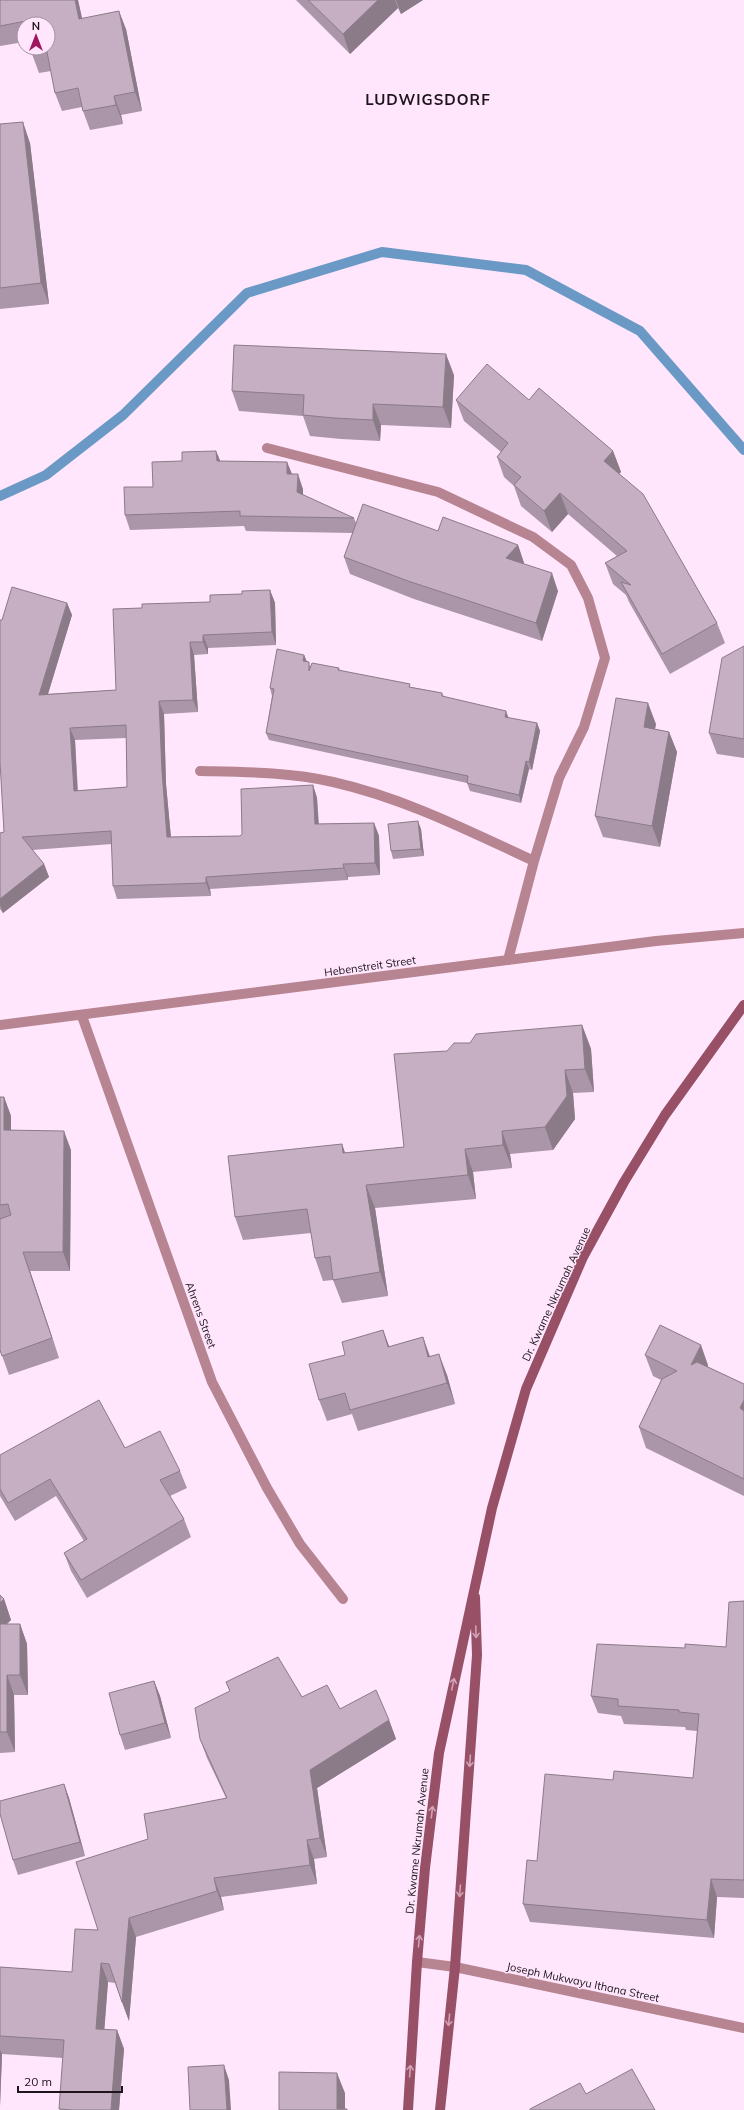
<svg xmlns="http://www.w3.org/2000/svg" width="744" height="2110" viewBox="0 0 744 2110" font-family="Mulish,sans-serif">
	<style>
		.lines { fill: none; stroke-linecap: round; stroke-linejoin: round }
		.stream { stroke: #6a99c6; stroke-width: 10 }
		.lane { stroke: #b78491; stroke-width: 10 }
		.street { stroke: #b78491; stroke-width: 10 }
		.secondary { stroke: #975065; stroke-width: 10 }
		.wall { fill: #aa96a8; fill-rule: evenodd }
		.shaded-wall { fill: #8b7a88 }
		.building { fill: #c6afc3; stroke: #8b7a88; fill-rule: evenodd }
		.oneway { stroke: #d0a2b8 }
		.labels { text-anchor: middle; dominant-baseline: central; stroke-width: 3; stroke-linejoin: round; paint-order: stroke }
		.street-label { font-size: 11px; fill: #1d141c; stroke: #ffe6fc }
		.district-label { font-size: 15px; font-weight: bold; letter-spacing: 1px; fill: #1d141c; stroke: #ffe6fc }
	</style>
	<rect width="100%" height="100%" fill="#ffe6fc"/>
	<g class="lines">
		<path class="stream" d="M0 496 46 475 123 415 247 293 382 252 526 270 640 331 744 450"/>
		<path class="lane" d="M267 448 438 492 533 537 571 565 588 598 605 658 584 727 559 778 534 861 508 960
			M200 771C244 772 289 772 333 782 404 798 469 831 534 861"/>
		<path class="street" d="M82 1016 212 1382 267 1488 300 1544 343 1599
			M0 1025 656 941 744 933
			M417 1962 455 1967 744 2028"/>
		<path class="secondary" d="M408 2110 417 1962 425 1868 439 1753 492 1508 526 1389 583 1257 624 1182 665 1115 744 1005
			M440 2110 455 1967 477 1655 475 1597"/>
	</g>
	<path class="wall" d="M0 0H78L82 18 126 29 142 111 121 115 123 124 90 130 83 111 82 107 62 111 55 93 51 71 39 73 32 54 48 24H24V42L0 46Z
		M296 0H423L401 14 398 8 350 54Z
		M0 124 30 143 49 304 0 309Z
		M454 375 451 428 381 425 380 441 341 439 310 436 303 416 239 411 232 391Z
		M456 400H529L613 451 621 472 619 473 717 623 725 643 670 674 629 602 626 595 613 584 605 563 617 556 568 514 552 532 521 506 514 486 504 477 497 457 501 452 464 421Z
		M216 451 220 461 287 462 292 474 303 489V495L354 518 356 523 438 531 518 545 524 563 523 564 558 591 542 641 414 599 350 574 344 557 353 533 246 531 244 526 130 530 125 515 153 487Z
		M270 590 275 603 276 645 208 648V654L194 655 198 712 164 714 166 784 171 837 240 836 242 834 313 785 317 798 319 824 374 823 379 836 380 875 348 877V880L210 889 211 896 117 899 113 886 112 844 32 850 44 864 49 877 3 913 0 909V833L4 832 2 620 67 603 72 615 48 694 116 690 142 608 210 602 242 594ZM126 738 127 787 78 791 75 740Z
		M744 646V758L717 754 709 733Z
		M304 655 307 662 311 667 339 668 340 671 411 687 442 693 444 697 508 718 537 723 540 731 532 770 529 769 521 803 470 791 467 783 269 740 266 733 272 696 270 688Z
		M656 724 655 729 669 732 677 752 660 847 603 837 595 816Z
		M421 829 424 856 393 859 391 851Z
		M582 1025 591 1049 594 1092 573 1093 575 1119 553 1150 510 1154 512 1168 473 1172 476 1199 375 1208 388 1296 342 1303 333 1280 323 1281 315 1258 311 1233 243 1240 235 1217 342 1144 345 1153 404 1147 447 1051 470 1043Z
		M0 1097H4L11 1116V1130L71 1150 70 1271H30L59 1358 9 1375 0 1350Z
		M383 1330 389 1347 423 1337 430 1356 447 1375 455 1404 358 1431 352 1414 327 1421 319 1400 345 1355Z
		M645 1355 708 1365V1367L744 1384V1496L646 1448 639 1427 661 1380 653 1376Z
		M125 1448 180 1471 187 1488 170 1496 184 1519 191 1537 87 1598 71 1571 64 1553 84 1541 56 1496 15 1521 0 1496V1455Z
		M0 1595 4 1599 11 1620 7 1624H20L27 1644 28 1695H14L15 1752 0 1753Z
		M744 1601V1898L717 1897 714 1938 530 1922 523 1904 537 1861 613 1780 693 1778 697 1731 686 1730 685 1727 624 1724 621 1716 598 1713 591 1696 685 1648 726 1647Z
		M154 1681 160 1696 171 1738 125 1750 120 1735Z
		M226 1682 302 1697 340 1709 389 1720 396 1739 317 1788 327 1857 314 1859 317 1884 221 1897 224 1910 136 1937 129 2021 115 1983 108 1982 104 2030H117L124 2049 119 2110H60L63 2058 2 2054 0 2106V1967L72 1972 98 1930 148 1839 226 1798 207 1758 200 1739 230 1691Z
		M64 1784 69 1798 85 1856 18 1875 13 1860Z"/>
	<path class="shaded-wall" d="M75 0H78L86 37 79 19Z
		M378 0H395L398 8 350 54 343 34Z
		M396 0H423L401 14Z
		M119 11 126 29 142 111 135 92Z
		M114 96 121 115 123 124 116 105Z
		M23 122 30 143 49 304 41 283Z
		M446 354 454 375 451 428 443 407Z
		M373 404 381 425 380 441 373 420Z
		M216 451 222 465 217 461Z
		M613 451 621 472 612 481 604 461Z
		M287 462 293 477 287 474Z
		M298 474 303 489V507L297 492Z
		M560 493 568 514 552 532 544 511Z
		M518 545 524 563 512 576 506 558Z
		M552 573 558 591 542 641 536 623Z
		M270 590 275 603 276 645 272 632Z
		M67 603 72 615 44 707 39 695Z
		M203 635 208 648V654L203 642Z
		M190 642 194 655 198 712 193 700Z
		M304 655 307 662 303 661Z
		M159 701 164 714 166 784 172 850 167 837 162 771Z
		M648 703 656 724 651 748 644 727Z
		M506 711 509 719 505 717Z
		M537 723 540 731 532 770 529 762Z
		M70 728 75 740 78 804 74 791Z
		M669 732 677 752 660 847 652 826Z
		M526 761 529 769 521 803 519 795Z
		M313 785 317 798 319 837 315 824Z
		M418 821 421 829 424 856 421 849Z
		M374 823 379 836 380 875 375 863Z
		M44 864 49 877 3 913 0 905V899Z
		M343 864 348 877V880L344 868Z
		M206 877 210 889 211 896 206 883Z
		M582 1025 591 1049 594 1092 585 1069Z
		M565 1070 573 1093 575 1119 553 1150 545 1127Z
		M4 1097 11 1116V1149L4 1130Z
		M64 1131 71 1150 70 1271 63 1252Z
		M502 1131 510 1154 512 1168 503 1145Z
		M342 1144 350 1167 343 1153Z
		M465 1149 473 1172 476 1199 468 1175Z
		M366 1185 375 1208 388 1296 380 1272Z
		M23 1252 30 1271 59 1358 52 1338Z
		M383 1330 391 1351 388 1347Z
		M423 1337 430 1358 428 1357Z
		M701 1345 708 1365 698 1386 691 1365Z
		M439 1354 447 1375 455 1404 447 1383Z
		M744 1400V1420L740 1408Z
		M4 1599 11 1620 0 1630V1603Z
		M20 1624 27 1644 28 1695 20 1675Z
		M7 1675 14 1695 15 1752 7 1732Z
		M154 1681 160 1696 171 1738 165 1723Z
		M389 1720 396 1739 317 1788 327 1857 320 1838 310 1770Z
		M64 1784 69 1798 85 1856 80 1842Z
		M307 1840 314 1859 317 1884 310 1865Z
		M214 1878 221 1897 224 1910 217 1891Z
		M711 1879 717 1897 714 1938 707 1920Z
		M129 1918 136 1937 129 2021 122 2002Z
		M101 1963 108 1982 103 2048 96 2029Z
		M117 2030 124 2049 119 2110H111Z
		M0 2050 2 2054 0 2106Z
		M224 2065 229 2080 231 2110H227Z
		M337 2073 345 2093V2110L337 2109Z"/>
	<path class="building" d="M0 0H75L79 19 119 11 135 92 114 96 116 105 83 111 78 88 55 93 47 52 32 54 31 48H48V24H26V21L0 26Z
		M308 0H378L343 34Z
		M23 122 41 283 0 288V124Z
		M234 345 446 354 443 407 373 404V420L334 418 303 415 304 395 232 391Z
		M487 364 529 400 539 388 613 451 604 461 643 494 717 623 662 654 621 582 631 585 605 563 627 551 560 493 544 511 514 485 521 477 497 457 508 443 456 400Z
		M216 451 217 461 287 462V474H298L297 492 354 518 240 516V511L125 515 124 487H153L152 462 182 461V452Z
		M363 504 438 531 443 517 518 545 506 558 552 573 536 623 408 581 344 557Z
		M12 587 67 603 39 695 116 690 113 609 142 608V604L210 602V595L242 594V591L270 590 272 632 203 635V642H190L193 700 159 701 162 771 167 837 240 836 242 834 241 789 313 785 315 824 374 823 375 863 343 864 344 868 206 877V883L113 886 111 831 22 837 44 864 0 899V833L4 832 0 762V620H2ZM126 725 127 787 74 791 70 728Z
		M744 646V739L709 733 722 658Z
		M277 649 304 655 303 661 309 662V671L312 663 339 668 338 670 410 684 409 687 442 693V696L506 711 505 717 537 723 529 762 526 761 519 795 467 783 468 776 266 733 274 689 270 688Z
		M616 698 648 703 644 727 669 732 652 826 595 816Z
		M418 821 421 849 391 851 388 824Z
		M582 1025 585 1069 565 1070 567 1096 545 1127 502 1131 503 1145 465 1149 468 1175 366 1185 380 1272 333 1280 330 1256 315 1258 307 1209 235 1217 228 1156 342 1144 343 1153 404 1147 394 1054 447 1051 454 1043H470L476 1034Z
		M0 1097H4V1130L64 1131 63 1252H23L52 1338 2 1356 0 1350V1219L11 1215 8 1204 0 1205Z
		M660 1325 701 1345 691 1365 697 1362 744 1384V1400L740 1408 744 1411V1479L639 1427 662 1379 677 1371 645 1355Z
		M383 1330 388 1347 423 1337 428 1357 439 1354 447 1383 350 1410 345 1393 319 1400 309 1364 345 1355 342 1342Z
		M99 1400 125 1448 160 1431 180 1471 160 1480 184 1519 81 1580 64 1553 87 1539 50 1479 8 1503 0 1489V1455Z
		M0 1595 4 1599 0 1603Z
		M744 1601V1880L711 1879 707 1920 523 1904 527 1860 537 1861 545 1774 613 1780 614 1771 693 1778 699 1714 679 1712V1710L618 1706V1699L591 1696 597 1644 685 1648V1644L726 1647 729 1602Z
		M0 1624H20V1675H7V1732H0Z
		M278 1657 302 1697 327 1685 340 1709 376 1690 389 1720 310 1770 320 1838 307 1840 310 1865 214 1878 217 1891 129 1918 122 2002 109 1964 101 1963 96 2029 117 2030 111 2110H73L59 2109 64 2040 0 2036V1967L72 1972 75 1929 98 1930 76 1862 148 1839 144 1814 227 1798 200 1739 195 1708 230 1691 226 1682Z
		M154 1681 165 1723 120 1735 109 1693Z
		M64 1784 80 1842 13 1860 0 1814V1801Z
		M224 2065 227 2110H190L188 2067Z
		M632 2069 655 2110H530V2109L580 2083 586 2094Z
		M279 2072 337 2073V2109H347V2110H279Z"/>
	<defs><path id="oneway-shaft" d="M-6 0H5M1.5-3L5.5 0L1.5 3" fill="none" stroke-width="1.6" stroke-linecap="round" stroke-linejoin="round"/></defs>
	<g class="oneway">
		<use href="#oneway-shaft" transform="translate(476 1632) rotate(88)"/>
		<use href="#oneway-shaft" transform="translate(453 1684) rotate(-78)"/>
		<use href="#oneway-shaft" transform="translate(470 1761) rotate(94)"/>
		<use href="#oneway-shaft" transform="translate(432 1812) rotate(-83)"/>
		<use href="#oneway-shaft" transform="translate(460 1891) rotate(94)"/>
		<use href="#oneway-shaft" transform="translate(419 1941) rotate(-85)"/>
		<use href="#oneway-shaft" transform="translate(449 2020) rotate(96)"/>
		<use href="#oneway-shaft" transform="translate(410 2071) rotate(-86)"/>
	</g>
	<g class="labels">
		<g class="street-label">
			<text transform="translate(370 966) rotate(-8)">Hebenstreit Street</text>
			<text transform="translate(556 1294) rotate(-65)">Dr. Kwame Nkrumah Avenue</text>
			<text transform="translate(201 1315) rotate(70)">Ahrens Street</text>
			<text transform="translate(417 1841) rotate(-84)">Dr. Kwame Nkrumah Avenue</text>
			<text transform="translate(583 1982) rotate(12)">Joseph Mukwayu Ithana Street</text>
		</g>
		<g class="district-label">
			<text x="428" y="99">LUDWIGSDORF</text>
		</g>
	</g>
	<g transform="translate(36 36)"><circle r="19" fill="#ffe6fc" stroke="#a592a2"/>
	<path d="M0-3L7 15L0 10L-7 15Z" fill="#a01560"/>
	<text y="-6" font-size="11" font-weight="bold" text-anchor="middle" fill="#1d141c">N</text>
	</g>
	<path d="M18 2086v6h104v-6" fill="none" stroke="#1d141c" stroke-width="2"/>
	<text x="24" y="2086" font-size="12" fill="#1d141c" stroke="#ffe6fc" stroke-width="3" paint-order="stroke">20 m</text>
</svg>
